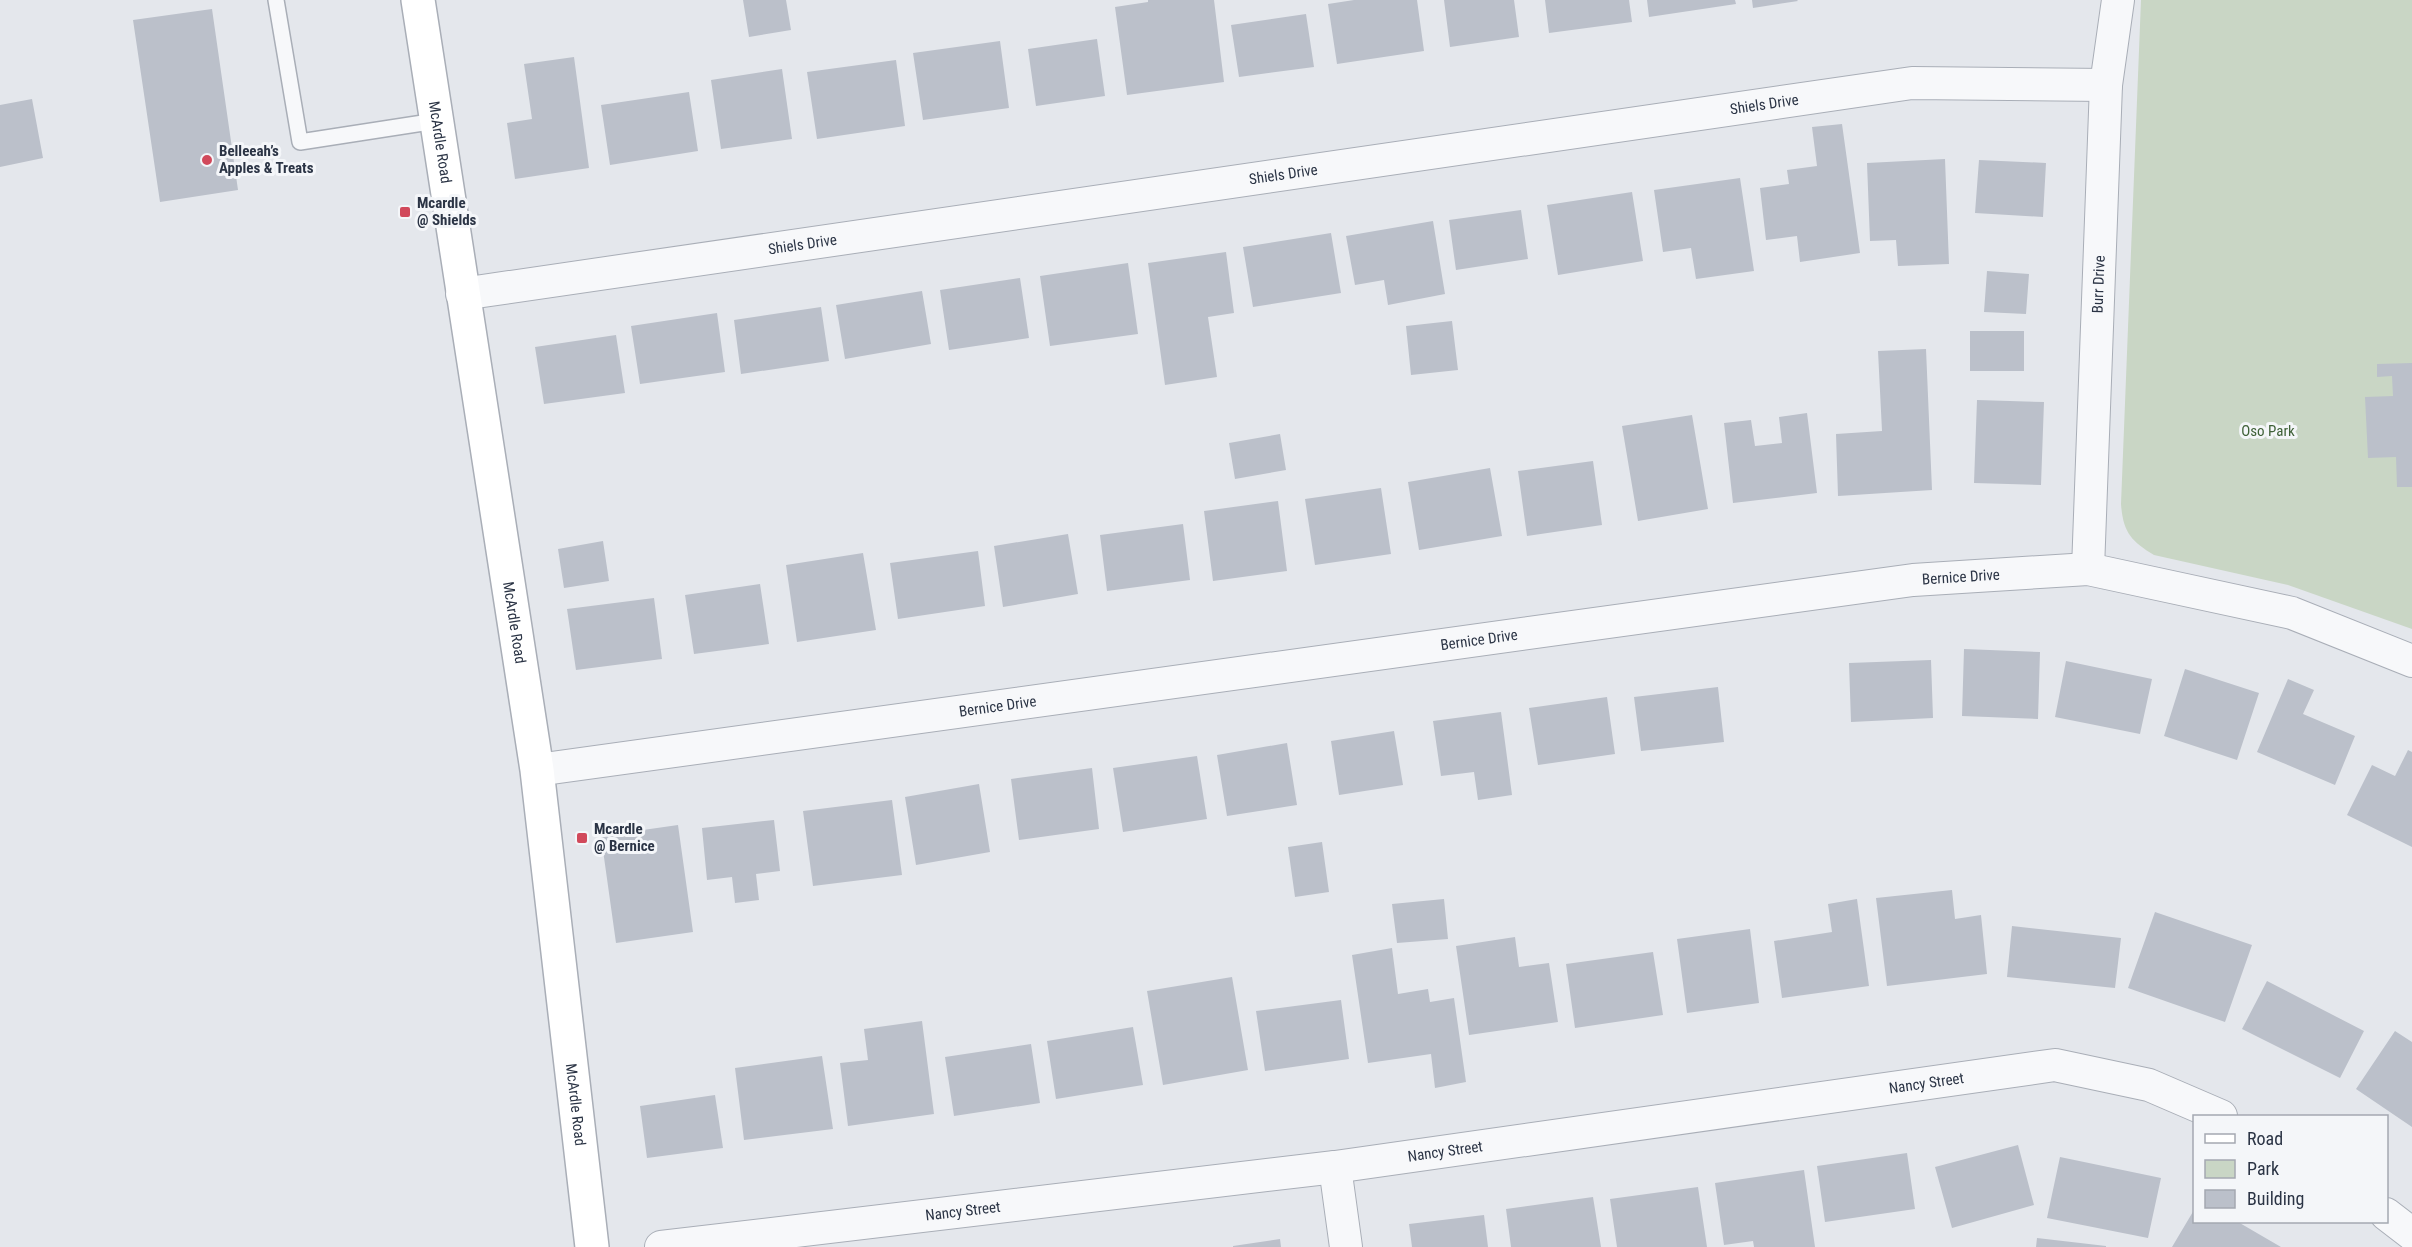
<svg xmlns="http://www.w3.org/2000/svg" width="2412" height="1247" viewBox="0 0 2412 1247" font-family="'Roboto Condensed',sans-serif">
	<style>
		.green { fill: #c9d6c5 }
		.building { fill: #bbc0ca }
		.lines { fill: none; stroke-linecap: round; stroke-linejoin: round }
		.service-casing { stroke: #a9aeb7; stroke-width: 18 }
		.minor-casing { stroke: #a9aeb7; stroke-width: 34 }
		.secondary-casing { stroke: #a9aeb7; stroke-width: 36 }
		.service { stroke: #f7f8fa; stroke-width: 15 }
		.minor { stroke: #f7f8fa; stroke-width: 32 }
		.secondary { stroke: #fff; stroke-width: 33 }
		.poi-dot { fill: #d1495b; stroke: #f4f6f9; stroke-width: 2 }
		.labels { text-anchor: middle; dominant-baseline: central; stroke-width: 6; stroke-linejoin: round; paint-order: stroke }
		.street-label { font-size: 15px; fill: #2b3445; stroke: #f4f6f9 }
		.poi-label { font-size: 15px; font-weight: bold; fill: #2b3445; stroke: #f4f6f9; text-anchor: start }
		.park-label { font-size: 15px; fill: #3f6138; stroke: #f4f6f9 }
	</style>
	<rect width="100%" height="100%" fill="#e4e7ec"/>
	<path class="green" d="M2141 0H2412V629L2288 585 2154 555C2131 541 2123 532 2121 504Z"/>
	<path class="building" d="M743 0H786L791 30 749 37Z
		M1148 0H1214L1224 82 1127 95 1115 7 1148 2Z
		M1354 0H1417L1424 51 1337 64 1328 4Z
		M1444 0H1514L1519 37 1450 47Z
		M1545 0H1629L1632 22 1549 33Z
		M1647 0H1735L1736 4 1649 17Z
		M1752 0H1797L1798 1 1753 8Z
		M212 9 238 190 160 202 133 20Z
		M1306 14 1314 67 1239 77 1231 25Z
		M1097 39 1105 96 1036 106 1028 49Z
		M1000 41 1009 108 923 120 913 53Z
		M574 57 589 168 515 179 507 123 532 119 524 64Z
		M896 60 905 126 817 139 807 72Z
		M782 69 792 139 721 149 711 80Z
		M689 92 698 151 610 165 601 105Z
		M32 99 43 158 0 167V105Z
		M1842 124 1860 253 1800 262 1797 236 1766 240 1760 188 1789 184 1787 170 1817 166 1812 127Z
		M1945 159 1949 264 1898 266 1896 240 1870 241 1867 163Z
		M1979 160 2046 163 2043 217 1975 213Z
		M1740 178 1754 271 1696 279 1691 248 1663 252 1654 190Z
		M1632 192 1643 261 1558 275 1547 205Z
		M1521 210 1528 259 1456 270 1449 220Z
		M1433 221 1445 294 1388 305 1384 280 1355 285 1346 236Z
		M1331 233 1341 293 1253 307 1243 247Z
		M1226 252 1234 313 1208 317 1217 377 1165 385 1148 263Z
		M1128 263 1138 334 1050 346 1040 276Z
		M1987 271 2029 274 2026 314 1984 312Z
		M1020 278 1029 338 949 350 940 290Z
		M922 291 931 344 845 359 836 305Z
		M821 307 829 361 741 374 734 320Z
		M717 313 725 372 640 384 631 326Z
		M1452 321 1458 370 1411 375 1406 326Z
		M1970 331H2024V371H1970Z
		M616 335 625 393 544 404 535 347Z
		M1926 349 1932 490 1838 496 1836 434 1882 431 1878 351Z
		M2412 363V487H2397L2396 457 2368 458 2365 397 2393 396 2392 376 2377 377V364Z
		M1977 400 2044 402 2041 485 1974 483Z
		M1807 413 1817 493 1733 503 1724 423 1751 420 1755 446 1782 443 1779 417Z
		M1692 415 1708 509 1638 521 1622 426Z
		M1280 434 1286 470 1235 479 1229 443Z
		M1593 461 1602 525 1527 536 1518 471Z
		M1490 468 1502 536 1419 550 1408 482Z
		M1381 488 1391 554 1315 565 1305 499Z
		M1278 501 1287 571 1213 581 1204 511Z
		M1183 524 1190 580 1107 591 1100 535Z
		M1068 534 1078 594 1003 607 994 546Z
		M603 541 609 581 564 588 558 549Z
		M978 551 985 606 898 619 890 563Z
		M863 553 876 630 797 642 786 565Z
		M760 584 769 644 694 654 685 595Z
		M654 598 662 659 576 670 567 609Z
		M1964 649 2040 652 2038 719 1962 716Z
		M1931 660 1933 718 1851 722 1849 663Z
		M2066 661 2152 679 2140 734 2055 717Z
		M2185 669 2259 693 2237 760 2164 736Z
		M2288 679 2314 690 2303 714 2355 736 2335 785 2257 752Z
		M1718 687 1724 742 1641 751 1634 697Z
		M1607 697 1615 754 1538 765 1529 708Z
		M1501 712 1512 795 1478 800 1474 772 1441 776 1433 721Z
		M1394 731 1403 785 1339 795 1331 741Z
		M1287 743 1297 805 1227 816 1217 755Z
		M2408 750 2412 752V847L2347 815 2372 765 2395 776Z
		M1197 756 1207 819 1123 832 1113 768Z
		M1092 768 1099 829 1019 840 1011 779Z
		M979 784 990 852 916 865 905 797Z
		M892 800 902 875 813 886 803 811Z
		M774 820 780 871 756 874 759 900 735 903 732 877 707 880 702 828Z
		M678 825 693 932 616 943 601 836Z
		M1322 842 1329 892 1295 897 1288 847Z
		M1952 890 1955 919 1981 915 1987 974 1887 986 1876 898Z
		M1444 899 1448 939 1397 943 1392 904Z
		M1857 899 1869 986 1782 998 1774 941 1832 932 1828 904Z
		M2155 912 2252 945 2225 1022 2128 988Z
		M2012 926 2121 938 2115 988 2007 977Z
		M1750 929 1759 1003 1687 1013 1677 939Z
		M1515 937 1519 967 1549 963 1558 1022 1469 1035 1456 946Z
		M1392 948 1398 994 1428 989 1430 1002 1454 998 1466 1082 1435 1088 1431 1054 1368 1063 1352 955Z
		M1653 952 1663 1015 1575 1028 1566 964Z
		M1232 977 1248 1070 1163 1085 1147 991Z
		M2267 981 2364 1031 2340 1078 2242 1029Z
		M1341 1000 1349 1059 1265 1071 1256 1011Z
		M922 1021 934 1114 848 1126 840 1063 868 1060 864 1029Z
		M1133 1027 1143 1085 1056 1099 1047 1041Z
		M2395 1031 2412 1042V1127L2356 1089Z
		M1031 1044 1040 1103 954 1116 945 1057Z
		M822 1056 833 1129 744 1140 735 1068Z
		M715 1095 723 1148 647 1158 640 1106Z
		M2018 1145 2034 1205 1952 1228 1935 1167Z
		M1907 1153 1915 1209 1825 1222 1817 1166Z
		M2060 1157 2161 1178 2148 1238 2047 1218Z
		M1804 1170 1815 1247H1754L1753 1241 1724 1245 1715 1183Z
		M1698 1187 1707 1247H1617L1610 1199Z
		M1593 1197 1601 1247H1511L1506 1209Z
		M2194 1210V1222H2238L2281 1247H2172Z
		M1484 1215 1488 1247H1412L1409 1224Z
		M2037 1238 2106 1246V1247H2036Z
		M1280 1239 1281 1247H1233V1246Z"/>
	<g class="lines">
		<g class="service-casing">
			<path id="service" d="M276 0 300 142 436 121"/>
		</g>
		<g class="minor-casing">
			<g id="minor">
				<path id="s1" d="M462 294 1912 83 2106 85"/>
				<path id="s2" d="M2088 569 2106 85 2118 0"/>
				<path id="s3" d="M537 770 1913 580 2088 569 2292 613 2412 661"/>
				<path d="M1335 1167 1346 1247"/>
				<path d="M2386 1214 2412 1234"/>
				<path id="s4" d="M661 1247 1335 1167 2055 1065 2149 1085 2221 1116"/>
			</g>
		</g>
		<g class="secondary-casing">
			<g id="secondary">
				<path id="s5" d="M418 0 537 770 592 1247"/>
			</g>
		</g>
		<use href="#service" class="service"/>
		<use href="#minor" class="minor"/>
		<use href="#secondary" class="secondary"/>
	</g>
	<g class="poi-dot">
		<circle cx="207" cy="160" r="6"/>
		<rect x="399" y="206" width="12" height="12" rx="3"/>
		<rect x="576" y="832" width="12" height="12" rx="3"/>
	</g>
	<g class="labels">
		<g class="street-label">
			<text stroke="none"><textPath href="#s1" startOffset="1316">Shiels Drive</textPath></text>
			<text stroke="none"><textPath href="#s5" startOffset="144">McArdle Road</textPath></text>
			<text stroke="none"><textPath href="#s1" startOffset="830">Shiels Drive</textPath></text>
			<text stroke="none"><textPath href="#s1" startOffset="344">Shiels Drive</textPath></text>
			<text stroke="none"><textPath href="#s2" startOffset="285">Burr Drive</textPath></text>
			<text stroke="none"><textPath href="#s3" startOffset="1437">Bernice Drive</textPath></text>
			<text stroke="none"><textPath href="#s5" startOffset="630">McArdle Road</textPath></text>
			<text stroke="none"><textPath href="#s3" startOffset="951">Bernice Drive</textPath></text>
			<text stroke="none"><textPath href="#s3" startOffset="465">Bernice Drive</textPath></text>
			<text stroke="none"><textPath href="#s4" startOffset="1276">Nancy Street</textPath></text>
			<text stroke="none"><textPath href="#s5" startOffset="1116">McArdle Road</textPath></text>
			<text stroke="none"><textPath href="#s4" startOffset="790">Nancy Street</textPath></text>
			<text stroke="none"><textPath href="#s4" startOffset="304">Nancy Street</textPath></text>
		</g>
		<g class="poi-label">
			<text x="219" y="151">Belleeah’s<tspan x="219" dy="17">Apples &amp; Treats</tspan></text>
			<text x="417" y="203">Mcardle<tspan x="417" dy="17">@ Shields</tspan></text>
			<text x="594" y="829">Mcardle<tspan x="594" dy="17">@ Bernice</tspan></text>
		</g>
		<g class="park-label">
			<text x="2268" y="431">Oso Park</text>
		</g>
	</g>
	<rect x="2193" y="1115" width="195" height="108" fill="#f4f6f9" stroke="#a4a8b1" stroke-width="1.5"/>
	<rect x="2205" y="1134" width="30" height="9" fill="#ffffff" stroke="#a4a8b1" stroke-width="1.5"/>
	<text x="2247" y="1145" font-size="18" fill="#2b3445">Road</text>
	<rect x="2205" y="1160" width="30" height="18" fill="#c9d6c5" stroke="#a4a8b1" stroke-width="1.5"/>
	<text x="2247" y="1175" font-size="18" fill="#2b3445">Park</text>
	<rect x="2205" y="1190" width="30" height="18" fill="#bbc0ca" stroke="#a4a8b1" stroke-width="1.5"/>
	<text x="2247" y="1205" font-size="18" fill="#2b3445">Building</text>
</svg>
